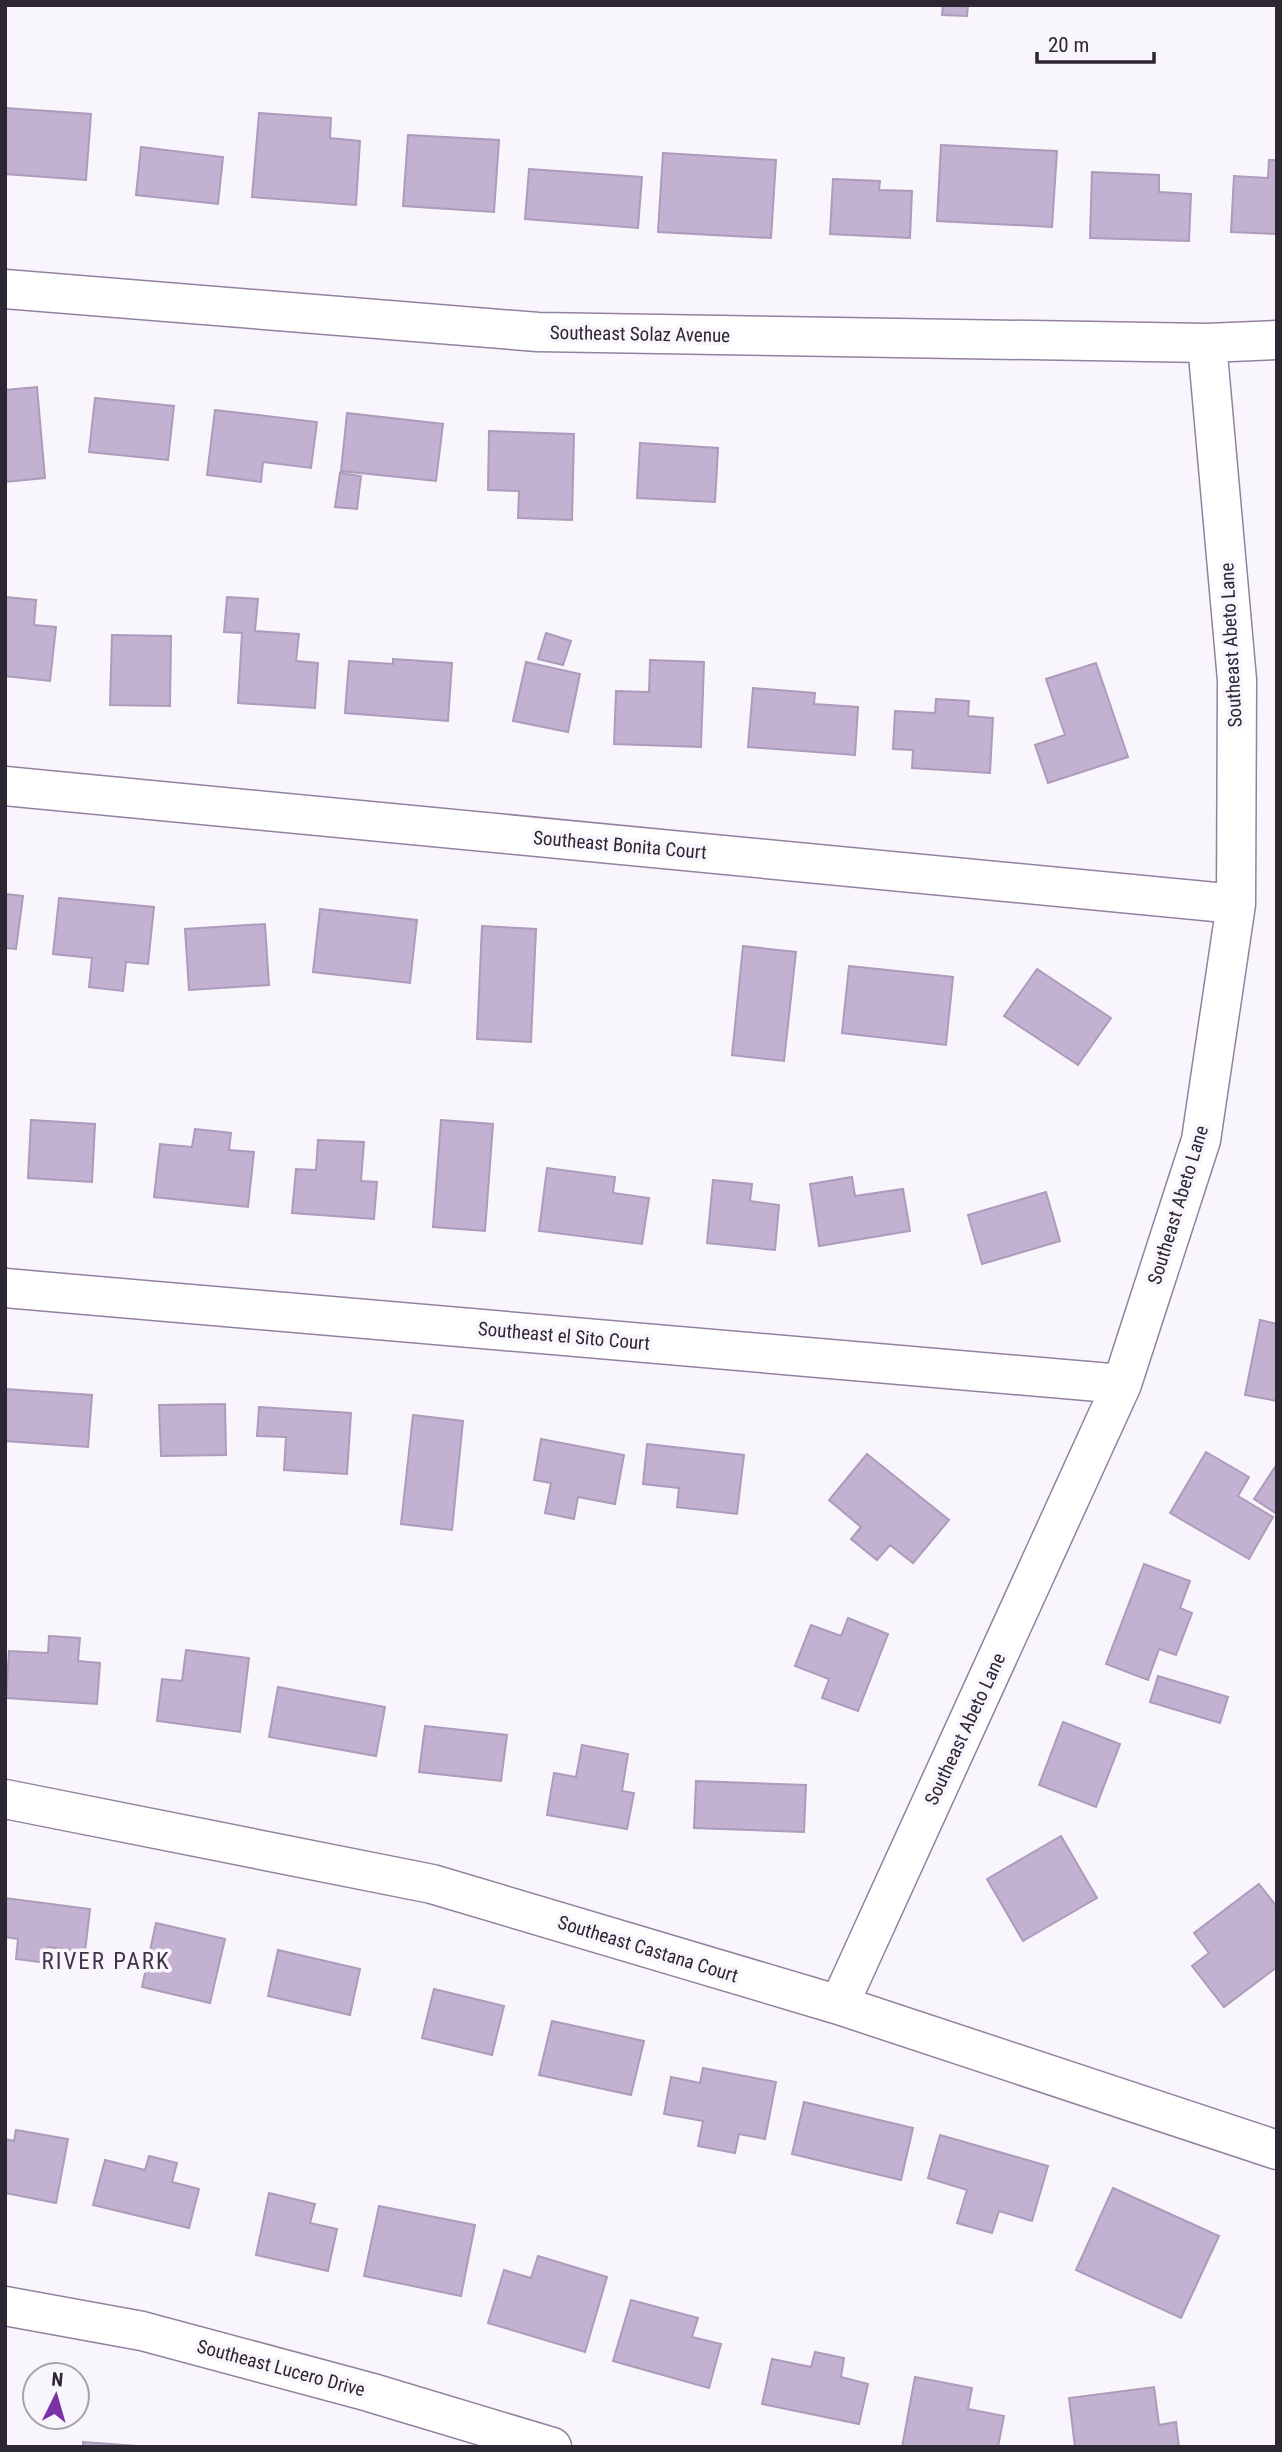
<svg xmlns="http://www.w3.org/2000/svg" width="1282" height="2452" viewBox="0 0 1282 2452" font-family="'Roboto Condensed',sans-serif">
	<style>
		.building { fill: #c3b1d1; stroke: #ac9bba; stroke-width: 2 }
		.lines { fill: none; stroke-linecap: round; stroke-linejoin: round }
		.minor-casing { stroke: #92819f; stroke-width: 41 }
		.minor { stroke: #fff; stroke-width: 38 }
		.labels { text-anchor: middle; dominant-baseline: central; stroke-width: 7; stroke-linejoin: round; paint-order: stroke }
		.street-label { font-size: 19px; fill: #2d2633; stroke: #f9f5fc }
		.quarter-label { font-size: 23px; letter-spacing: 2px; fill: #41324c; stroke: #f9f5fc }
	</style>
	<rect width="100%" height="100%" fill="#f9f5fc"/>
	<path class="building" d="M943 5H968L967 16 942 15Z
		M5 108 91 114 86 180 5 174Z
		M259 113 331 118 330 138 360 141 356 205 252 197Z
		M408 135 499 140 494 212 403 206Z
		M941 145 1057 151 1052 227 937 221Z
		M141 147 223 157 218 204 136 195Z
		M663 153 776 160 771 238 658 232Z
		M1269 160H1277V234L1231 232 1234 176 1268 178Z
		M529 169 642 177 638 228 525 219Z
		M1092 172 1159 175V192L1191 194 1189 241 1090 238Z
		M833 179 880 181 879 190 912 191 910 238 830 234Z
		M37 387 45 478 5 482V390Z
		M95 398 174 406 168 460 89 452Z
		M215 410 317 422 311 468 263 462 261 482 207 475Z
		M347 413 443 424 436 481 341 471Z
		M489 431 574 434 572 520 518 518 519 491 488 490Z
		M640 443 718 448 715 502 637 498Z
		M340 473 361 476 357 509 335 507Z
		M5 597 36 600 34 625 56 627 50 681 5 676Z
		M227 597 258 599 255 631 299 634 296 661 318 663 315 708 238 703 242 633 224 632Z
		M546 633 571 641 563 665 538 659Z
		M112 635 171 636 170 706 110 705Z
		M393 659 452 663 448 721 345 713 349 661 393 664Z
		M650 660 704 662 701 747 614 744 616 691 649 692Z
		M526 662 580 674 568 732 513 721Z
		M1096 663 1128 757 1048 783 1035 745 1065 735 1046 679Z
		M753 688 815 693 814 704 858 707 855 755 748 747Z
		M936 699 969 701 968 716 993 718 990 773 912 768 913 750 893 749 895 711 935 713Z
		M5 894 23 896 16 949 5 948Z
		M59 898 154 907 148 964 126 962 123 991 89 987 92 958 53 954Z
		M320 909 417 920 410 983 313 972Z
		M265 924 269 985 189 990 185 929Z
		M482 926 536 929 531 1042 477 1039Z
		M743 946 796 952 784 1061 732 1055Z
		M849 966 953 977 946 1045 842 1033Z
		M1037 969 1111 1018 1078 1065 1004 1016Z
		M31 1120 95 1124 92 1182 28 1178Z
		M441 1120 493 1124 485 1231 433 1227Z
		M195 1129 231 1133 229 1150 254 1152 248 1207 154 1197 160 1144 192 1147Z
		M318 1140 364 1142 361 1181 377 1182 374 1219 292 1213 296 1169 316 1170Z
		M547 1168 615 1177 613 1193 649 1198 642 1244 539 1231Z
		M852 1177 855 1196 903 1189 910 1231 819 1246 810 1184Z
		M713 1180 752 1184 750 1201 779 1205 775 1250 707 1243Z
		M1046 1192 1060 1241 982 1264 968 1215Z
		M1260 1320 1277 1324V1401L1245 1395Z
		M5 1389 92 1395 88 1447 5 1441Z
		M225 1404 226 1455 161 1456 159 1405Z
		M259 1407 351 1413 347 1474 284 1470 286 1437 257 1436Z
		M413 1415 463 1421 452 1530 401 1524Z
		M541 1439 624 1455 615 1504 578 1497 574 1519 545 1513 551 1483 534 1480Z
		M647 1444 744 1455 737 1514 677 1507 679 1488 643 1484Z
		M1206 1452 1249 1477 1238 1496 1273 1517 1249 1559 1170 1513Z
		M867 1454 949 1520 913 1563 890 1545 877 1560 851 1539 861 1527 829 1500Z
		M1277 1464V1514L1254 1499Z
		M1144 1564 1190 1581 1180 1608 1192 1613 1176 1655 1159 1649 1148 1680 1106 1664Z
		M848 1618 888 1634 858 1711 822 1698 829 1679 795 1666 811 1625 841 1636Z
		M49 1636 80 1638 78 1661 100 1663 97 1704 6 1698 9 1651 48 1653Z
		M186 1650 249 1658 240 1732 157 1721 162 1679 182 1681Z
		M1158 1676 1228 1697 1220 1723 1150 1702Z
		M278 1687 385 1707 376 1756 269 1737Z
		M1063 1722 1120 1744 1096 1807 1039 1785Z
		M425 1726 507 1735 501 1781 419 1772Z
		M582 1745 628 1754 622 1791 634 1793 627 1829 547 1815 554 1773 576 1777Z
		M696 1781 806 1785 804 1832 694 1828Z
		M1061 1836 1097 1898 1023 1941 987 1879Z
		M1259 1884 1277 1907V1967L1224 2007 1192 1966 1209 1953 1194 1933Z
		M5 1898 90 1909 85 1952 48 1947 46 1963 16 1959 18 1939 5 1937Z
		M156 1923 225 1939 210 2003 142 1987Z
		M278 1950 360 1969 350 2015 268 1996Z
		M434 1989 504 2006 492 2055 422 2038Z
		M552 2021 644 2041 631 2095 539 2075Z
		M703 2068 776 2082 765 2139 739 2134 735 2153 698 2146 703 2121 664 2114 671 2077 700 2083Z
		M804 2102 913 2128 901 2180 792 2154Z
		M16 2130 68 2139 56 2203 5 2193V2139L14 2141Z
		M940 2135 1048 2166 1032 2221 999 2211 992 2233 957 2223 967 2190 928 2178Z
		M149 2156 177 2163 172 2182 199 2189 189 2228 93 2205 105 2160 145 2170Z
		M1113 2188 1219 2236 1181 2318 1076 2270Z
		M269 2193 315 2204 310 2223 337 2229 328 2271 256 2255Z
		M379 2206 475 2225 461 2296 364 2276Z
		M538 2256 607 2277 585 2352 488 2323 504 2270 531 2278Z
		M631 2300 698 2318 692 2337 721 2344 709 2388 613 2361Z
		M815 2352 844 2358 841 2377 868 2384 859 2424 762 2404 772 2359 811 2367Z
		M915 2377 972 2388 968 2409 1004 2416 998 2447H902Z
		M1154 2387 1159 2425 1176 2422 1179 2447H1075L1069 2398Z
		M83 2442 150 2447H83Z"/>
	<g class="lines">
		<g class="minor-casing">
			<path id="minor" d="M5 289 538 332 1207 343 1277 340
				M5 786 1236 904
				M5 1288 1122 1384
				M5 1799 432 1884 839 2005 1277 2150
				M839 2005 1122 1384 1201 1140 1236 904 1237 680 1207 343
				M5 2306 142 2331 369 2392 552 2447"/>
		</g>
		<use href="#minor" class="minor"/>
	</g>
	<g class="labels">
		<g class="street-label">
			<text transform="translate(640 334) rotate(1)">Southeast Solaz Avenue</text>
			<text transform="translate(1231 645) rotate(-93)">Southeast Abeto Lane</text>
			<text transform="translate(620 845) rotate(5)">Southeast Bonita Court</text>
			<text transform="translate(1178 1205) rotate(-73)">Southeast Abeto Lane</text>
			<text transform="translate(564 1336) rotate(5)">Southeast el Sito Court</text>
			<text transform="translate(965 1729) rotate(-65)">Southeast Abeto Lane</text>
			<text transform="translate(648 1949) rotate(17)">Southeast Castana Court</text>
			<text transform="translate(281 2368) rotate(15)">Southeast Lucero Drive</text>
		</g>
		<g class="quarter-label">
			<text x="106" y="1961">RIVER PARK</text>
		</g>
	</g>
	<rect width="1282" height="2452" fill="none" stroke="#2d2633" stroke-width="14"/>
	<g transform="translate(56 2396) rotate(5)"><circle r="33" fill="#f9f5fc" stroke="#a7a2ac" stroke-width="2"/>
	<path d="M0-5L12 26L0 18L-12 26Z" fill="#7a32a4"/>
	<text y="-10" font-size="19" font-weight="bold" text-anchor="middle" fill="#2d2633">N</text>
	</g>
	<path d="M1037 52v10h117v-10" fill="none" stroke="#2d2633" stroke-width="3.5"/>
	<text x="1048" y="52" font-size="21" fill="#2d2633" stroke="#f9f5fc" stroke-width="5" paint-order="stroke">20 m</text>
</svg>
